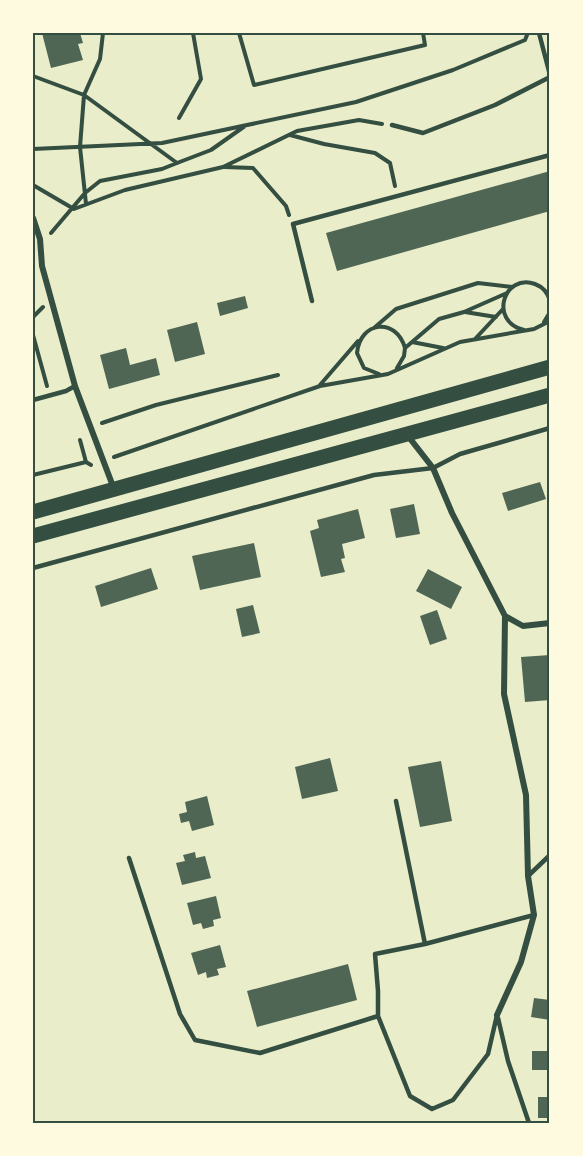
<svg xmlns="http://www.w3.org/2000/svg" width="583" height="1156" viewBox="0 0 583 1156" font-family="Rubik,sans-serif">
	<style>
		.building { fill: #4f6655 }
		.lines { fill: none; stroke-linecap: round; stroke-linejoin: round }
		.path { stroke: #344e41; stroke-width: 4 }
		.service { stroke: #344e41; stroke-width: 4.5 }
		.minor { stroke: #344e41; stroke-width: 6 }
		.primary { stroke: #344e41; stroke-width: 15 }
		.neatline { fill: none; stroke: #344e41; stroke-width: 2 }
	</style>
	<rect width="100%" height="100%" fill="#e9edc9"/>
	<path class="building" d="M42 33H80L83 43 78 44 83 60 51 68Z
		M550 171V211L337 271 326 233Z
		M245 296 248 308 220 316 217 303Z
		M197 322 205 354 175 362 167 330Z
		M126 348 130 365 156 358 160 375 109 389 100 355Z
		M540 482 546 499 508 511 502 493Z
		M414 504 420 534 396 538 390 509Z
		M358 509 365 538 342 544 345 558 341 559 345 572 321 577 310 531 319 528 317 520Z
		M254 543 261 577 200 590 192 556Z
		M151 568 158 589 101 607 95 586Z
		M428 569 462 587 451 609 416 591Z
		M253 605 260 633 242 637 236 609Z
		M437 610 447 639 430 645 420 616Z
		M550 655V700L525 702 521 657Z
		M330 758 338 791 302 799 295 767Z
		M441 761 452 821 420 827 408 767Z
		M207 796 214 825 192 831 189 821 181 823 179 814 187 812 185 802Z
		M195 852 196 858 205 856 211 878 182 885 176 863 185 861 183 855Z
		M216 896 221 918 213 920 214 926 203 929 201 923 193 925 187 903Z
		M220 945 226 967 217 969 219 975 207 978 206 972 198 975 191 953Z
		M348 964 357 1000 257 1027 247 991Z
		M534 998 550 1000V1020L531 1017Z
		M532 1051H550V1070H532Z
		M538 1097H550V1118H538Z"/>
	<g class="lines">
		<path class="path" d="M239 33 254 85 425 45 423 33
			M33 76 84 95 177 163
			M179 118 201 79 193 33
			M290 135 324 144 375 153 390 163 395 186
			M33 149 162 143 356 102 453 70 525 40 527 35
			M224 167 253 168 286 206 289 215
			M33 185 74 209 125 190 223 167 297 131 359 120 382 124
			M86 204 80 147 84 95 100 59 103 33
			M51 233 85 193 100 181 162 169 177 163 211 150 245 126
			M465 312 496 317
			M33 317 43 307
			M544 322 550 312
			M374 328 396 309 478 283 513 287
			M524 330C488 321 504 273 535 284 543 287 548 293 550 301
			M33 335 47 386
			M475 339 503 309
			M412 342 443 348
			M397 368 404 356 405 348 439 319 464 312 507 293
			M379 374 364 368 357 353C360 321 396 317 405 348
			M320 385 358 341
			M102 423 156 405 278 375
			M80 440 86 462
			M114 457 320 386 388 374 460 342 534 329 550 321
			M33 475 86 462 91 465"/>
		<path class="service" d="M539 33 550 75
			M392 125 423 133 495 105 550 77
			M312 301 293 224 550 155
			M33 400 66 391 75 386
			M33 568 374 475 433 468 460 454 550 428
			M396 801 425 944
			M129 858 180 1014 195 1040 260 1053 378 1016
			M528 876 550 855
			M497 1015 488 1054 453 1100 432 1109 410 1096 378 1016V991L375 954 425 944 534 915
			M498 1018 508 1061 529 1123"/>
		<path class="minor" d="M33 218 40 239 42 266 75 386 114 489
			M408 436 433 468 452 513 505 616 523 626 550 623
			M497 1015 521 962 534 915 528 876 526 795 504 694 505 616"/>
		<path class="primary" d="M33 512 550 367
			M33 536 550 395"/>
	</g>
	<rect width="583" height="1156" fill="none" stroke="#fefae0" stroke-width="69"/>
	<rect x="34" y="34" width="514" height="1088" class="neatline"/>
</svg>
